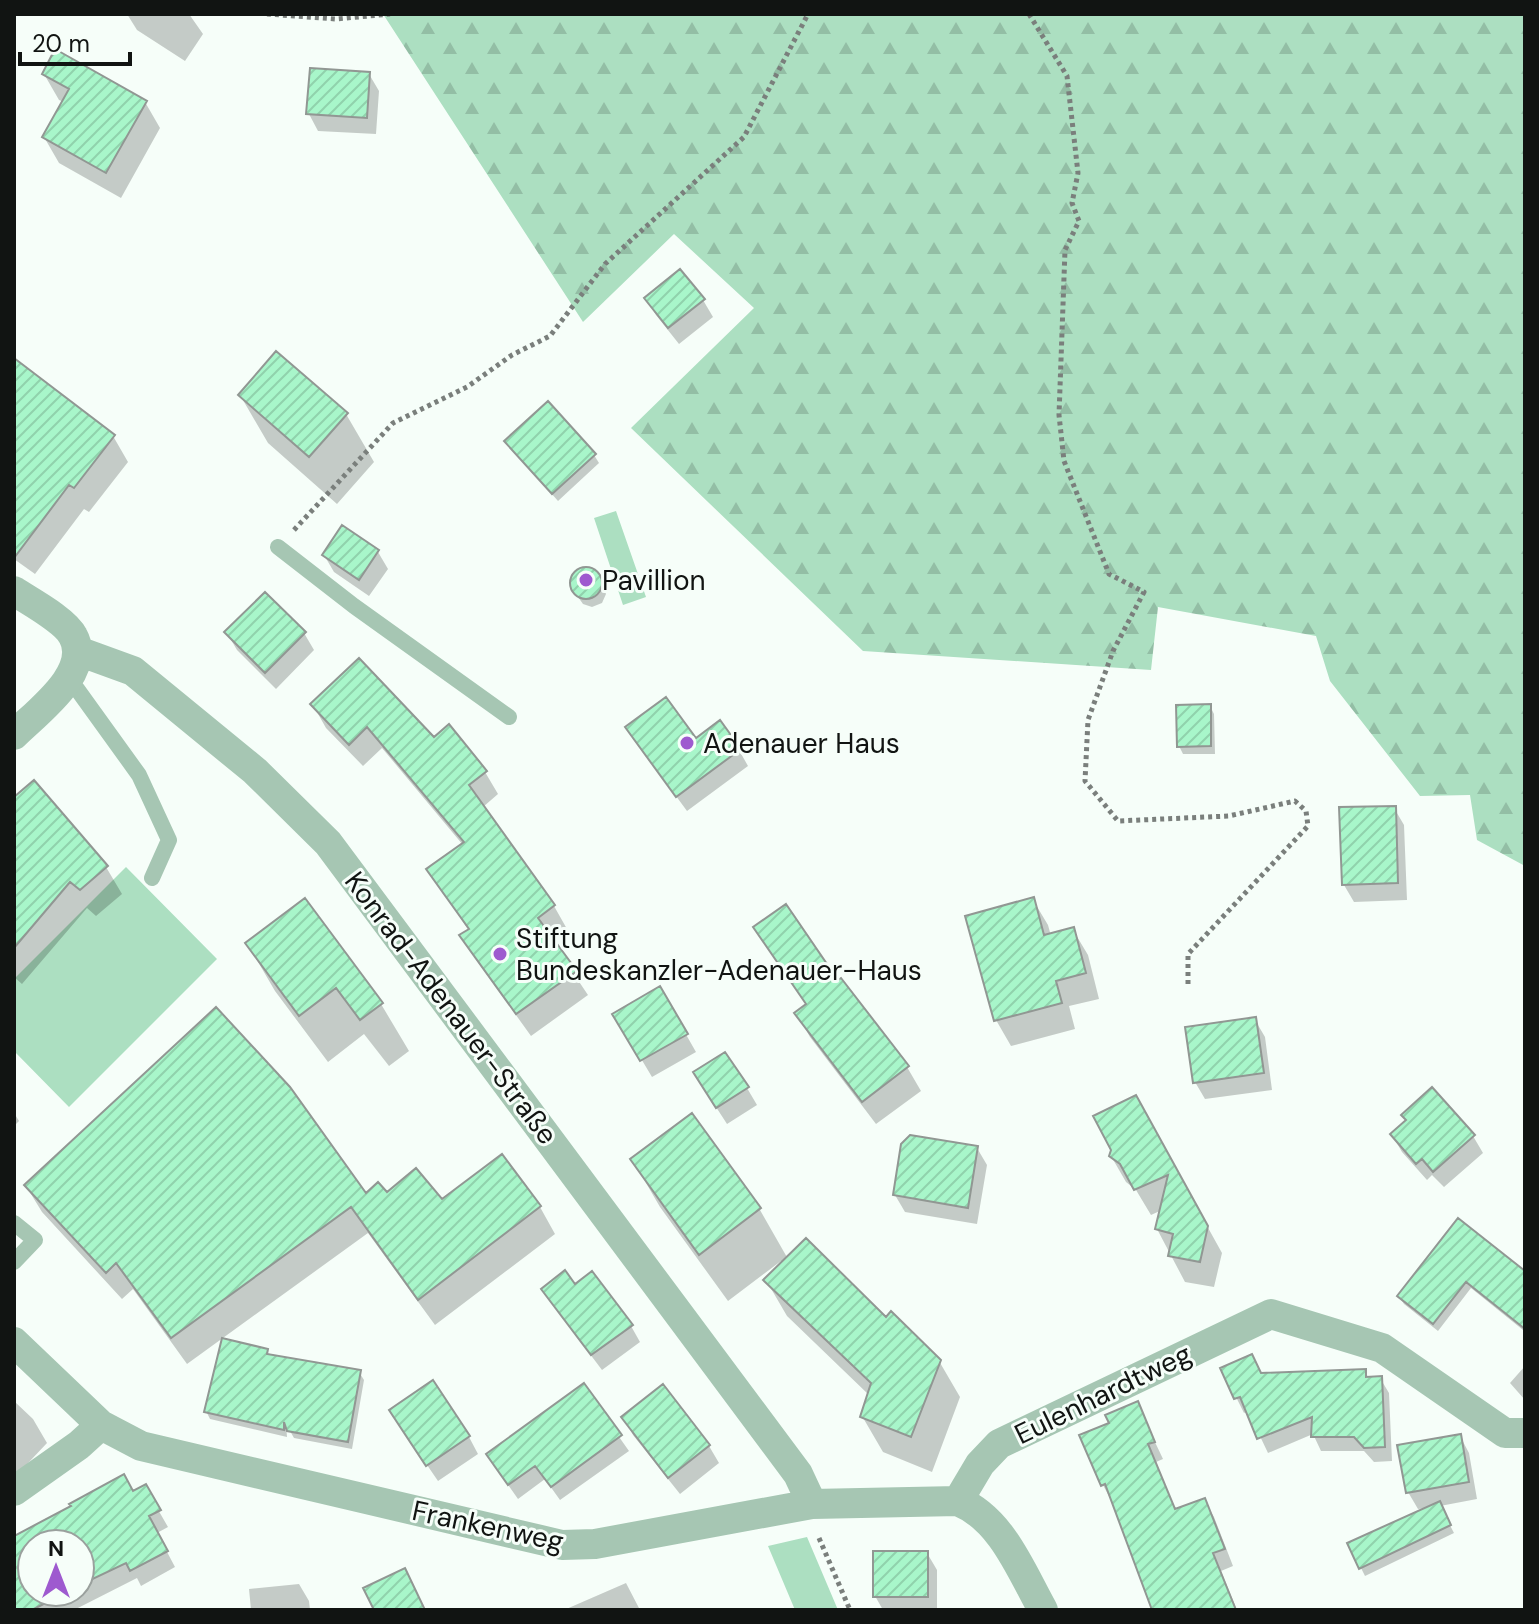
<svg xmlns="http://www.w3.org/2000/svg" width="1539" height="1624" viewBox="0 0 1539 1624" font-family="'DM Sans',sans-serif">
	<style>
		.forest { fill: url(#forest-firs) }
		.green { fill: #acdfc1 }
		.shadow { fill: #0003; fill-rule: evenodd }
		.building { fill: url(#building-hatch); stroke: #919793; stroke-width: 2 }
		.lines { fill: none; stroke-linecap: round; stroke-linejoin: round }
		.path { stroke: #7a7f7c; stroke-width: 5; stroke-dasharray: 4 4; stroke-linecap: butt }
		.service { stroke: #a6c6b3; stroke-width: 16 }
		.minor { stroke: #a6c6b3; stroke-width: 30 }
		.poi-dot { fill: #9e5acf; stroke: #f6fef9; stroke-width: 3 }
		.labels { text-anchor: middle; dominant-baseline: central; stroke-width: 6; stroke-linejoin: round; paint-order: stroke }
		.poi-label { font-size: 28px; fill: #111412; stroke: #f6fef9; text-anchor: start }
		.street-label { font-size: 28px; fill: #111412; stroke: #f6fef9 }
	</style>
	<defs>
		<pattern id="forest-firs" width="22" height="20" patternUnits="userSpaceOnUse" patternTransform="scale(2)"><rect width="22" height="20" fill="#acdfc1"/><path d="M5 1l3.5 6h-7zM16 11l3.5 6h-7z" fill="#93bea5"/></pattern>
		<pattern id="building-hatch" width="6" height="6" patternUnits="userSpaceOnUse" patternTransform="scale(2)"><rect width="6" height="6" fill="#a8f6ca"/><path d="M-1 1l2-2M0 6l6-6M5 7l2-2" fill="none" stroke="#90d2ac"/></pattern>
	</defs>
	<rect width="100%" height="100%" fill="#f6fef9"/>
	<path class="forest" d="M383 14H1525V866L1477 840 1470 795 1420 796 1330 681 1316 636 1158 607 1151 670 863 651 631 428 754 308 674 234 583 322Z"/>
	<path class="green" d="M616 511 646 597 623 605 594 518Z
		M126 867 217 959 69 1107 14 1051V979Z
		M807 1537 838 1610H795L768 1546Z"/>
	<path class="shadow" d="M127 14H189L203 34 185 61 137 30Z
		M44 74 145 102 160 128 121 198 59 163 44 137 64 102 59 100Z
		M369 74 379 91 376 134 318 131 309 114Z
		M646 298 703 300 713 317 679 344 656 315Z
		M14 360 113 436 128 462 89 512 84 509 35 574 14 559Z
		M240 395 346 414 374 462 337 504 268 443Z
		M506 442 594 455 599 463 558 501Z
		M378 552 388 569 369 596 334 572 324 555Z
		M591 568 598 574 606 594 602 603 592 607 583 604 571 587 573 576 579 569Z
		M227 633H304L314 650 276 689 237 650Z
		M313 705 434 739 485 772 498 794 483 807 554 906 567 929 551 940 588 995 531 1036 475 958 462 936 469 931 429 870 463 845 382 748 363 766 326 728Z
		M1210 706 1214 714 1215 754H1183L1179 746Z
		M695 740 739 750 748 766 687 811 637 743Z
		M14 800 106 867 122 894 96 916 87 908 22 984 14 977Z
		M1394 808 1404 825 1407 900 1354 902 1344 885Z
		M1033 900 1048 925 1051 936 1073 930 1088 955 1099 999 1069 1006 1075 1029 1011 1046 996 1020Z
		M755 927 838 983 907 1067 921 1091 876 1124 810 1037 797 1014 807 1006Z
		M247 943 381 1004 409 1051 389 1066 364 1034 328 1062 275 991Z
		M660 989 696 1052 652 1077 615 1015Z
		M1255 1020 1265 1037 1272 1090 1205 1099 1195 1082Z
		M747 1088 757 1105 727 1124 705 1090Z
		M14 1113 19 1121 14 1126Z
		M691 1116 760 1210 788 1259 886 1320 939 1361 960 1397 932 1472 883 1452 862 1416 869 1395 787 1316 766 1280 783 1263 781 1261 728 1301 660 1207 632 1159Z
		M1150 1123 1222 1253 1214 1287 1185 1282 1157 1229 1162 1210 1151 1215 1136 1190 1126 1182 1111 1156Z
		M1392 1135 1473 1136 1483 1153 1444 1187 1432 1175 1427 1180 1402 1152Z
		M977 1148 987 1165 977 1224 905 1212 895 1195Z
		M26 1186 387 1195 442 1202 540 1207 555 1234 435 1325 368 1233 187 1364 133 1289 122 1299 42 1212Z
		M1458 1221 1525 1274V1327L1523 1330 1471 1288 1438 1331 1404 1304 1399 1296Z
		M574 1287 631 1326 640 1342 602 1370 553 1305Z
		M267 1351 270 1357 359 1372 364 1380 352 1449 294 1438 286 1424 287 1437 210 1419 206 1411Z
		M1525 1366V1400L1510 1383Z
		M1222 1369 1261 1375 1365 1371 1369 1379 1380 1378 1389 1393 1392 1461 1374 1462 1364 1451H1321L1313 1434 1268 1453 1248 1411 1244 1413Z
		M583 1386 629 1451 560 1500 545 1479 518 1499 497 1469Z
		M663 1387 709 1446 719 1463 680 1494 633 1435 624 1418Z
		M14 1401 33 1419 47 1443 14 1478Z
		M1137 1404 1163 1459 1156 1462 1176 1511 1204 1500 1214 1517 1233 1566 1221 1571 1237 1610H1154L1112 1502 1103 1485 1111 1424Z
		M401 1427 469 1437 478 1454 438 1481Z
		M1460 1436 1469 1453 1477 1499 1440 1506 1454 1533 1365 1576 1361 1568 1427 1508 1418 1509 1408 1492Z
		M145 1487 168 1527 157 1533 175 1567 141 1586 137 1578 74 1610H14V1538L73 1507 133 1493ZM32 1544H80V1592H32Z
		M927 1553 937 1570V1610H883L875 1596Z
		M626 1583 640 1610H564Z
		M299 1584 309 1601 310 1610H251L249 1589Z"/>
	<path class="building" d="M55 49 147 101 106 173 42 137 69 89 42 74Z
		M310 68 370 72 367 118 306 114Z
		M680 269 705 299 668 328 644 298Z
		M276 351 348 413 309 457 238 395Z
		M14 358 115 435 74 488 69 485 14 558Z
		M548 401 596 454 552 494 504 441Z
		M342 525 379 550 359 580 322 555Z
		M570 583a16 16 0 1 1 32 0a16 16 0 1 1-32 0Z
		M265 592 306 632 265 673 224 632Z
		M359 658 434 737 449 724 487 771 469 785 555 905 538 918 577 971 516 1014 459 935 469 929 426 869 464 842 367 727 349 745 310 704Z
		M666 697 696 738 720 720 741 749 676 797 625 727Z
		M1211 704V746L1177 747 1176 705Z
		M34 780 108 866 80 890 70 882 14 948V797Z
		M1396 806 1398 883 1342 885 1339 807Z
		M1034 897 1044 935 1074 927 1086 973 1056 981 1062 1003 994 1021 965 916Z
		M305 898 383 1003 360 1020 336 988 299 1016 245 943Z
		M786 904 838 980 841 978 909 1066 862 1102 794 1013 806 1004 753 927Z
		M660 986 688 1034 640 1061 612 1014Z
		M216 1007 290 1087 366 1193 378 1182 387 1192 416 1168 442 1199 502 1154 541 1206 418 1300 351 1207 171 1338 116 1263 106 1273 24 1185Z
		M1256 1017 1264 1073 1193 1083 1185 1027Z
		M725 1052 749 1087 716 1108 693 1072Z
		M1432 1087 1475 1135 1433 1172 1422 1159 1416 1164 1390 1134 1406 1120 1401 1115Z
		M1136 1095 1208 1226 1200 1262 1168 1256 1173 1234 1155 1229 1168 1175 1134 1190 1120 1164 1109 1156 1111 1150 1093 1116Z
		M692 1113 761 1208 699 1255 630 1159Z
		M910 1135 978 1146 968 1208 893 1195 901 1144Z
		M1458 1218 1525 1271V1329L1466 1282 1433 1324 1397 1296Z
		M806 1238 886 1317 891 1311 941 1360 911 1437 860 1417 871 1383 763 1280Z
		M565 1270 575 1284 592 1271 633 1325 591 1355 541 1289Z
		M222 1338 268 1349 267 1354 361 1370 348 1442 287 1431 284 1422V1430L204 1412Z
		M1252 1354 1261 1373 1366 1369V1377L1382 1376 1385 1447 1364 1448 1354 1437H1311L1312 1417 1257 1439 1240 1397 1234 1399 1220 1368Z
		M433 1380 470 1436 426 1466 389 1410Z
		M584 1383 622 1435 551 1487 535 1466 508 1485 486 1454Z
		M663 1384 710 1445 668 1478 621 1417Z
		M1138 1401 1155 1442 1148 1444 1175 1509 1205 1498 1225 1549 1213 1553 1236 1610H1152L1105 1484 1101 1486 1079 1435 1109 1423 1105 1415Z
		M1461 1434 1469 1482 1406 1493 1397 1445Z
		M124 1474 133 1491 146 1484 161 1510 149 1516 168 1551 130 1571 126 1563 80 1585V1544H32V1592H67L32 1610H14V1536L71 1506 69 1504Z
		M1440 1501 1451 1525 1359 1569 1347 1543Z
		M873 1551H928V1597H873Z
		M405 1568 425 1610H374L363 1588Z"/>
	<g class="lines">
		<path class="path" d="M267 14 336 19 390 14
			M1029 14 1067 76 1078 173 1072 203 1079 221 1065 250 1059 415 1064 461 1109 574 1144 592 1113 651 1088 720 1085 781 1118 821 1229 816 1295 801 1306 811 1308 826 1188 954V984
			M294 530 393 423 467 387 512 355 550 336 605 264 744 137 808 14
			M819 1538 850 1610"/>
		<path class="service" d="M278 547 354 606 509 717
			M67 682 77 689 139 775 169 840 152 878
			M14 1223 35 1240 14 1262"/>
		<path class="minor" d="M14 591C29 601 65 620 73 636 93 672 37 712 14 735
			M78 651 133 671 255 771 328 843 798 1474 812 1504
			M14 1342 101 1425 141 1446 562 1545 595 1544 812 1504 958 1501C1002 1519 1021 1571 1043 1610
			M14 1491 79 1445 101 1425
			M958 1501 980 1464 999 1444 1271 1314 1382 1348 1505 1433H1525"/>
	</g>
	<g class="poi-dot">
		<circle cx="586" cy="580" r="8"/>
		<circle cx="687" cy="743" r="8"/>
		<circle cx="500" cy="954" r="8"/>
	</g>
	<g class="labels">
		<g class="poi-label">
			<text x="602" y="580">Pavillion</text>
			<text x="703" y="743">Adenauer Haus</text>
			<text x="516" y="938">Stiftung<tspan x="516" dy="32">Bundeskanzler-Adenauer-Haus</tspan></text>
		</g>
		<g class="street-label">
			<text transform="translate(451 1008) rotate(53)">Konrad-Adenauer-Straße</text>
			<text transform="translate(1103 1394) rotate(-26)">Eulenhardtweg</text>
			<text transform="translate(488 1526) rotate(12)">Frankenweg</text>
		</g>
	</g>
	<rect width="1539" height="1624" fill="none" stroke="#111412" stroke-width="32"/>
	<g transform="translate(56 1568)"><circle r="38" fill="#f6fef9" stroke="#9aa09d" stroke-width="2"/>
	<path d="M0-6L14 30L0 20L-14 30Z" fill="#9e5acf"/>
	<text y="-12" font-size="22" font-weight="bold" text-anchor="middle" fill="#111412">N</text>
	</g>
	<path d="M20 52v12h110v-12" fill="none" stroke="#111412" stroke-width="4"/>
	<text x="32" y="52" font-size="24" fill="#111412" stroke="#f6fef9" stroke-width="6" paint-order="stroke">20 m</text>
</svg>
